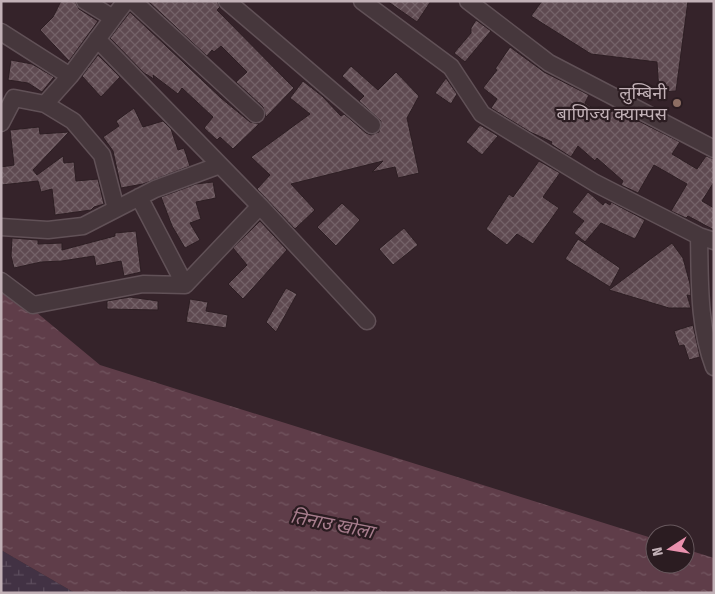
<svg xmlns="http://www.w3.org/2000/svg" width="715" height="594" viewBox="0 0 715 594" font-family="'Fira Sans Condensed','Noto Sans Devanagari',sans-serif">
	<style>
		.wetland { fill: url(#wetland-marsh) }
		.water { fill: url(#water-ripples) }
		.building { fill: url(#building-cross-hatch); stroke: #2d1e23 }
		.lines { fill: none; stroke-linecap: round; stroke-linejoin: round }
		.street-casing { stroke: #615157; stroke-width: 19 }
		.street { stroke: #46373c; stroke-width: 16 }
		.education-dot { fill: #8d6e63; stroke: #2b1c21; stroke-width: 2 }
		.labels { text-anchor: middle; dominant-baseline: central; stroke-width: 4.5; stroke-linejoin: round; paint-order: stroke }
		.poi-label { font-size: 18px; fill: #c2b1b7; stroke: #2b1c21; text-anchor: end }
		.water-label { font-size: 19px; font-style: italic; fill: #a77d8d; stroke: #2b1c21 }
	</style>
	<defs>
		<pattern id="wetland-marsh" width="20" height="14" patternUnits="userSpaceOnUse" patternTransform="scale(1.25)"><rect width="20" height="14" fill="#423244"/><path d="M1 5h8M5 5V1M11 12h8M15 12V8" fill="none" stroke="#5c4d5d"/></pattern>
		<pattern id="water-ripples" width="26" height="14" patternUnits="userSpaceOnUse" patternTransform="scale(1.25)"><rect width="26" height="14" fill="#5f3d49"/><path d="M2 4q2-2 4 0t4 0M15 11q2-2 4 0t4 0" fill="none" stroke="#745761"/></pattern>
		<pattern id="building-cross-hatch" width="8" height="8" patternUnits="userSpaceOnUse" patternTransform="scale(1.25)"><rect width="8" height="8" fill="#5f4a51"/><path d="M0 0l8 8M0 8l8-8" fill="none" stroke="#746268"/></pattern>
	</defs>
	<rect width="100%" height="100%" fill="#35232a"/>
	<path class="wetland" d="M1 550 75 593H1Z"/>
	<path class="water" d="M1 283 100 365 655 539V564H685V549L714 558V593H75L1 550Z"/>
	<path class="building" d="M61 1H75L79 9 98 21 69 61 40 30 53 17Z
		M148 1H217L220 7 217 10 294 88 266 117 263 107 236 82 247 72 221 46 214 52 212 50 207 56Z
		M387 1H431L417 22Z
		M542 1H688L676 91 659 92 657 62 591 54 531 16Z
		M130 12 221 98 250 122 259 124 233 149 220 137 217 140 204 128 213 117 182 88 178 94 153 75 154 79 144 73 110 38Z
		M476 20 491 31 465 62 454 53 471 33V28Z
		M510 47 544 72 589 95 585 103 607 117 613 108 680 142 672 154 697 169 706 156 714 159V182L702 201 714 208V230L688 216 686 218 671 211 687 184 654 165 638 193 621 185 623 181 597 158 595 161 578 146 571 157 551 144 552 142 530 132 491 108 497 99 483 88 497 70 495 69Z
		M98 55 120 77 101 97 82 76Z
		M11 60 32 64 54 77 42 92 28 83 8 80Z
		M351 66 378 90 396 72 419 96 407 118 419 173 398 178 395 167 372 172 383 161 291 184 315 210 295 229 257 189 270 175 251 157 310 114 290 98 303 81 322 96 341 116 344 114 366 133 371 135 379 132 381 121 359 101 364 96 342 76Z
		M446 78 457 94 451 104 435 93Z
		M134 108 143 127 163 121 171 129 178 150 184 148 190 166 143 184 121 188 113 151 103 137 119 126 116 121Z
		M480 125 498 136 482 155 466 142Z
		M39 127 40 134 69 132 33 170 37 175 63 156 64 163 74 162 76 181 98 179 104 204 94 207 91 210 55 215 52 189 41 192 38 181 1 185V167L14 165 10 130Z
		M539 161 560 173 543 197 559 208 533 244 517 234 507 245 486 229 509 194 513 197Z
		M213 182 216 198 196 202 201 219 190 223 200 240 185 248 172 226 161 197 196 184Z
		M588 192 603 205 605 202 610 205 611 202 645 220 635 239 601 223 585 242 574 233 584 221 572 212Z
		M342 203 360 220 336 246 317 227Z
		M260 221 287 250 243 299 228 284 247 265 233 248Z
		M404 228 418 245 393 265 379 249Z
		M136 231 141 272 124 276 121 261 96 266 94 256 62 261 41 262 14 268 11 256 12 238 38 240V244L62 243V250L115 236V233Z
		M578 239 620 268 610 287 565 259Z
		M672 243 683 258 690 284 691 296 687 295 691 308H669L609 290Z
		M286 288 297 294 276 332 266 322Z
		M130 297 158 301V310L107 309V301Z
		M190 299 208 302 206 311 228 315 226 328 186 322Z
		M693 325 700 357 689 360 684 345 679 346 674 331Z"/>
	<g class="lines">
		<g class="street-casing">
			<path id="street" d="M85 1 113 18 126 1
				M133 1 256 114
				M227 1 372 125
				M362 1 451 67 482 114 595 183 699 236 714 241
				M468 1 549 63 714 149
				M1 32 70 76
				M97 39 260 206 367 321
				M45 104 73 121 102 155 116 209
				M1 123 14 98 45 104 70 76 113 18
				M139 197 185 285
				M1 227 48 230 83 226 155 189 220 165
				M699 236C700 280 698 325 714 367
				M1 281 33 305 143 284 185 285 260 206"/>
		</g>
		<use href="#street" class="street"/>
	</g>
	<circle class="education-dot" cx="677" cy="103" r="5"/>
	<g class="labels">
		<g class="poi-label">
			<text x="667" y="93">लुम्बिनी<tspan x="667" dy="21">बाणिज्य क्याम्पस</tspan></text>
		</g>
		<g class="water-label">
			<text transform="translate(332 524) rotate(11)">तिनाउ खोला</text>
		</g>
	</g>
	<rect width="715" height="594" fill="none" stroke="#c2b1b7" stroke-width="5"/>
	<g transform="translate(670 549) rotate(258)"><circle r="24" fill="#2b1c21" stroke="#67585d"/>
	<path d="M0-4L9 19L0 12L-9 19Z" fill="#e990ad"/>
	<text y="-8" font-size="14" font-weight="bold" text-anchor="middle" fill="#c2b1b7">N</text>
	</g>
</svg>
